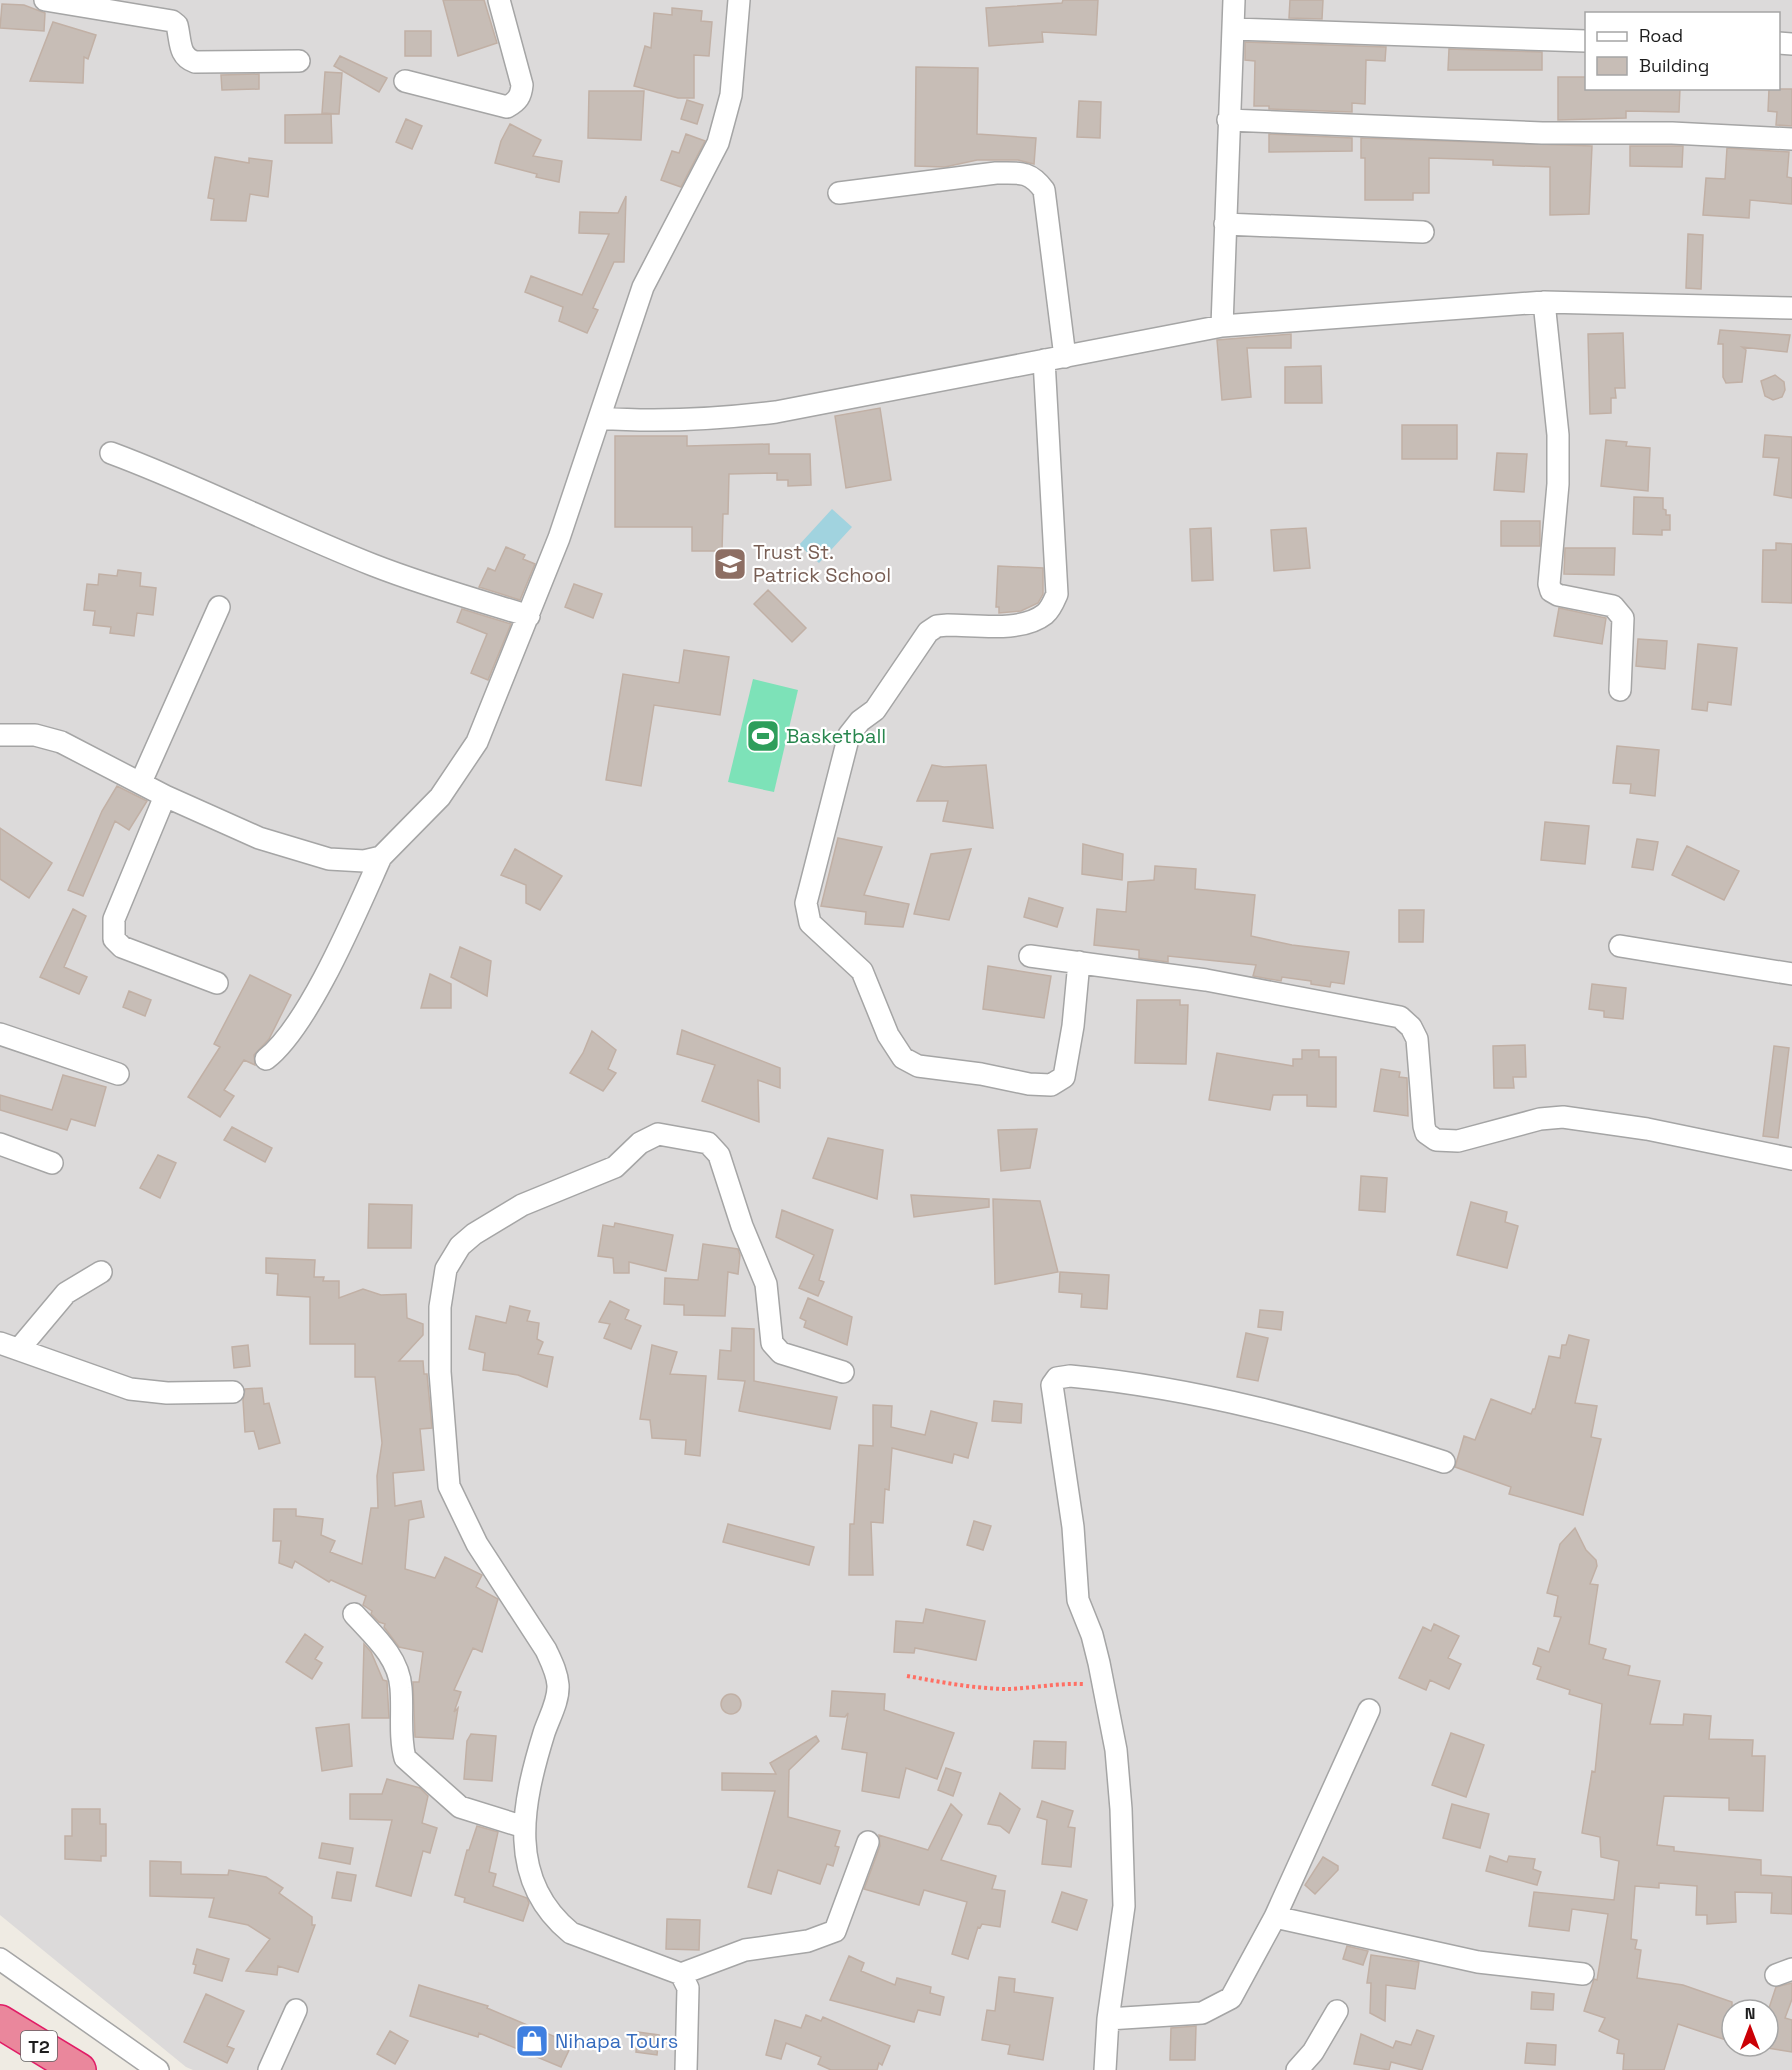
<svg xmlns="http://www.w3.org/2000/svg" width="1792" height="2070" viewBox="0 0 1792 2070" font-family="'Space Grotesk',sans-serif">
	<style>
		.residential { fill: #dcdada; fill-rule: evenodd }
		.pitch { fill: #7de2b8 }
		.water { fill: #a1d3df }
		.building { fill: #c7bdb6; stroke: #c1b0a5; stroke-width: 1.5 }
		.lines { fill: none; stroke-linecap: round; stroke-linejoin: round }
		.street-casing { stroke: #a5a5a5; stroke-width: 24 }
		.highway-casing { stroke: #e11c66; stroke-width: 36 }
		.path { stroke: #ff6f64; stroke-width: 4; stroke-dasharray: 3 3; stroke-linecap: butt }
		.street { stroke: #fff; stroke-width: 21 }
		.highway { stroke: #ea879c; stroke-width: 33 }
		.labels { text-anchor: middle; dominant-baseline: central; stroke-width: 4.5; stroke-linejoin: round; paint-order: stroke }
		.shield { fill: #fff; stroke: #626262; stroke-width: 1.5 }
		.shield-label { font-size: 18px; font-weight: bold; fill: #1e1e1e }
		.education-label { font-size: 20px; fill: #785e54; stroke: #fff; text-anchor: start }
		.leisure-label { font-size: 20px; fill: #27864d; stroke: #fff; text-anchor: start }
		.shop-label { font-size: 20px; fill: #366cbe; stroke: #fff; text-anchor: start }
	</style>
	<rect width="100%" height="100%" fill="#efebe3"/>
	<path class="residential" d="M0 0H1792V2070H193L186 2067 0 1915ZM1586 14H1778V88H1586ZM1732 2010H1768V2046H1732Z"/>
	<path class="pitch" d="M753 679 798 690 774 792 728 782Z"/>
	<path class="water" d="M832 509 852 527 819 563 799 545Z"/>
	<path class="building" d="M443 0H484L497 43 458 56Z
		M1063 0H1098L1096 35 1042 32 1043 42 989 46 986 8 1062 3Z
		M1290 0H1323L1322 19 1289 18Z
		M2 4 24 5 45 13 44 31 0 28Z
		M672 8 702 11 701 21 712 22 709 56 694 55V98H678L634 86 645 46 651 48 654 13 672 15Z
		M53 22 96 35 88 59 84 57 83 83 30 81Z
		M405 31H431V56H405Z
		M1245 42 1386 47 1385 61 1366 60 1365 104 1352 103V112L1269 109V106H1254L1255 61 1245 60Z
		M1449 49 1542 52V70H1448Z
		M340 56 387 78 379 92 334 66Z
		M916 67 978 68 977 134 1036 138 1034 164 1018 160H977L945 167 915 166Z
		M325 72 342 73 339 114 322 113Z
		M259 74V89L222 90 221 75Z
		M1558 77H1587V88H1680L1679 112 1626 111V118L1558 120Z
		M1769 89H1792V126L1776 125 1777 112 1768 111Z
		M589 91H644L641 140 588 138Z
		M687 100 703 105 697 124 681 119Z
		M1079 101 1101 102 1100 138 1077 137Z
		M331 114 332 143H285V115Z
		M406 119 422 126 412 149 396 142Z
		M510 124 541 140 533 156 562 161 559 182 536 177 537 174 495 163 501 141Z
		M686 134 705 141 681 187 661 180 672 151 679 153Z
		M1269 134 1352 138V151L1269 152Z
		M1361 138 1592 146 1589 214 1550 215V167L1493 165V160L1429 158V193H1413V200H1365V158H1361Z
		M1630 146H1683L1682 167 1630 166Z
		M1727 148 1789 152 1787 177 1792 178V204L1750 200 1749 218 1703 215 1706 178 1725 179Z
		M215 157 249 163V158L272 161 268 197 250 194 246 221 211 220 214 199 208 198Z
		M626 196 624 262H614L593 308 598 310 587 333 559 321 563 307 525 292 531 276 582 295 609 234 579 233 580 212 618 213Z
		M1688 234 1703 235 1701 289 1686 288Z
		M1720 330 1790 335 1787 352 1742 347 1746 350 1742 382 1726 383 1723 377V344H1718Z
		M1623 333 1625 388H1615L1616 398H1611V413L1590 414 1588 334Z
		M1291 334V348H1247L1251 397 1222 400 1217 340Z
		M1321 366 1322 403H1285V367Z
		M1775 375 1784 382 1785 390 1782 397 1773 400 1765 396 1761 381Z
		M880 408 891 480 846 488 835 416Z
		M1402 425H1457V459H1402Z
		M1765 435 1792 437V498L1774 495 1779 458 1763 457Z
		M615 436H687V446L769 444V454H810L811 485 788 486V480H777V473L729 474 728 514H723L722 551H692V527H615Z
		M1606 440 1627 442 1626 446 1650 448 1648 491 1601 486Z
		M1497 453 1527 454 1524 492 1494 490Z
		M1634 497 1663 498V509L1666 510V515H1670V530H1662V535L1633 534Z
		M1501 521H1540V546H1501Z
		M1211 528 1213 580 1192 581 1190 529Z
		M1306 528 1310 568 1274 571 1271 530Z
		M1776 543 1792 544V603L1762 602 1763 550H1776Z
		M506 547 525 555 523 559 535 564 520 600 479 587 488 568 495 571Z
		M1565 548H1615L1614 575 1564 574Z
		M998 566 1043 568V594L1038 603 1021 611 999 613V607H996Z
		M118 570 141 573 140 586 156 588 153 615 137 613 134 636 110 633 111 627 93 625 95 611 84 610 87 584 98 585 99 574 117 576Z
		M574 584 602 594 593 618 565 607Z
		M768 590 806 628 792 642 754 604Z
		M1559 608 1606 618 1602 644 1554 636Z
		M462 609 511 624 488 680 471 673 487 634 457 622Z
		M1638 639 1667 641 1665 669 1636 666Z
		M1698 644 1737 648 1731 705 1708 702 1707 711 1692 709Z
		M684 650 729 657 720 715 654 705 641 786 606 780 623 674 679 683Z
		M1617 746 1659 750 1655 796 1630 793 1631 784 1613 783Z
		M932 765 944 767 986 765 993 828 943 821 948 801H917Z
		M117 786 147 801 129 830 115 821 83 896 68 890 102 811Z
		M1545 822 1589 826 1585 864 1541 860Z
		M0 828 52 863 29 898 0 879Z
		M838 838 882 847 864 895 909 904 903 927 865 924 866 912 821 906Z
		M1637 839 1658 842 1653 870 1632 867Z
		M1083 844 1123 854 1122 880 1082 874Z
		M1687 846 1739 871 1724 900 1672 875Z
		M515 849 562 876 540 910 526 903V885L501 875Z
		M971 849 949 920 914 914 931 854Z
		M1155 866 1196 869 1195 889 1255 895 1251 936 1292 945 1349 952 1344 984 1331 982 1330 987 1311 984V981L1282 977 1281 981 1253 976 1256 965 1168 956V962L1139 958V950L1094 945 1097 909 1126 912 1128 882 1154 880Z
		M1029 898 1063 908 1057 927 1024 917Z
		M73 909 86 916 64 967 87 977 79 994 40 977Z
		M1399 910H1424L1423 942H1399Z
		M460 947 491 961 487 996 451 977Z
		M988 966 1051 976 1044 1018 983 1009Z
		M430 974 451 984V1008H421Z
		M250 975 291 995 269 1039 254 1055 255 1065 244 1060 224 1090 234 1096 220 1117 188 1097 220 1047 214 1044Z
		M1592 984 1626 988 1623 1019 1604 1017V1011L1589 1009Z
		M129 991 151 1000 145 1016 123 1007Z
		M1137 1000H1180V1005H1188L1186 1064 1135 1063Z
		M682 1030 780 1068V1088L758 1080 759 1122 702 1101 715 1065 677 1054Z
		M592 1031 616 1050 608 1069 616 1073 603 1091 570 1073 583 1053Z
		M1525 1045 1526 1077H1513L1514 1088H1494L1493 1046Z
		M1774 1046 1789 1048 1778 1138 1763 1136Z
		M1302 1050H1319V1057H1336V1107L1307 1106V1095H1273L1270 1110 1209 1100 1217 1053 1293 1066V1059H1302Z
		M1381 1069 1400 1072 1399 1077 1407 1078 1408 1116 1374 1111Z
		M63 1075 106 1087 95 1126 71 1119 67 1130 0 1110V1095L52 1110Z
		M232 1127 272 1148 265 1162 224 1140Z
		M1037 1129 1030 1168 1001 1171 998 1130Z
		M828 1138 883 1150 877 1199 813 1178Z
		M158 1155 176 1163 160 1198 140 1188Z
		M1361 1176 1387 1178 1385 1212 1359 1210Z
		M911 1195 989 1199V1207L914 1217Z
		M993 1199 1040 1201 1058 1272 995 1284Z
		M1471 1202 1507 1212 1505 1222 1518 1226 1507 1268 1457 1255Z
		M369 1204 412 1205 411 1248H368Z
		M782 1210 833 1230 819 1280 824 1282 818 1296 799 1288 814 1255 776 1237Z
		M615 1223 673 1235 666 1271 629 1262V1273H614L613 1258 598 1256 603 1225 614 1227Z
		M703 1244 738 1249 740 1255 738 1274 728 1272 725 1316 684 1315V1305L664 1304 665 1278 698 1280Z
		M266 1258 315 1260 314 1277H324L323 1281H339V1298L363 1289 381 1295 406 1294 407 1318 423 1324V1335L399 1361H423L424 1374H427L432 1428 420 1429 424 1470 393 1473 395 1506 421 1501 424 1517 409 1520 405 1569 435 1578 445 1557 482 1575 476 1587 498 1599 482 1652 473 1648 454 1690 461 1692 454 1712 458 1708 453 1739 415 1737 413 1682H419L423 1652 399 1647 384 1627 385 1624 379 1622 371 1614 372 1611 363 1605 366 1596 331 1580 329 1582 295 1561 292 1568 279 1563 281 1541H273L274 1509H296V1516L323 1519 321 1535 335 1541 330 1552 362 1564 371 1508H378L377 1476 382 1443 375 1377H355V1344H310V1297L277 1295 278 1274 266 1273Z
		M1060 1272 1109 1275 1107 1309 1081 1307 1082 1294 1059 1292Z
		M808 1298 852 1317 847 1345 804 1327 806 1321 800 1318Z
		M610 1301 629 1310 625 1319 641 1326 631 1349 604 1338 610 1324 599 1322Z
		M510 1306 530 1311 527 1321 539 1323 537 1339 543 1342 538 1354 553 1357 547 1387 518 1375 483 1370 485 1353 469 1349 476 1316 506 1323Z
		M1260 1310 1283 1312 1281 1330 1258 1327Z
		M732 1328 754 1329V1381L837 1397 830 1429 739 1411 745 1381 718 1379 720 1350 731 1351Z
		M1246 1333 1268 1338 1258 1381 1237 1377Z
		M1569 1335 1589 1340 1575 1403 1597 1406 1591 1437 1601 1439 1583 1515 1509 1494 1511 1487 1455 1467 1464 1436 1475 1440 1491 1399 1531 1414 1533 1409H1535L1549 1356 1560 1358 1562 1345H1566Z
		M248 1345 250 1366 234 1368 232 1347Z
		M652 1345 677 1352 670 1374 706 1376 700 1456 685 1454 686 1440 652 1438 650 1420 640 1419Z
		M262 1388 264 1404 269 1403 280 1443 259 1449 254 1431 245 1432 243 1400 245 1389Z
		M994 1401 1022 1404 1021 1423 992 1421Z
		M873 1405 892 1406 891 1427 925 1435 931 1411 977 1423 968 1458 954 1454 952 1463 892 1448 889 1490 885 1489 883 1523 871 1522 873 1575H849L850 1524H854L859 1445 873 1446Z
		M974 1521 991 1526 983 1550 967 1545Z
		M728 1524 814 1547 809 1565 723 1542Z
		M1575 1528 1586 1550 1596 1560 1597 1566 1590 1584 1598 1585 1589 1644 1606 1649 1603 1659 1630 1666 1628 1675 1660 1681 1650 1724 1683 1725 1684 1714 1711 1716 1709 1739 1753 1740 1752 1756H1765L1763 1811 1729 1810V1798L1664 1796 1657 1845 1674 1847V1851L1761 1860V1875L1792 1877V1914L1771 1913 1772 1893 1735 1892 1736 1922 1707 1924V1915H1696L1697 1886 1659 1883V1888L1635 1886 1631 1939 1637 1940 1635 1949 1641 1950 1637 1978 1683 1985 1732 2002V2042L1678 2024 1664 2070H1623L1624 2054 1617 2053 1619 2040 1599 2031 1605 2018 1584 2011 1594 1979 1597 1980 1608 1914 1572 1909 1569 1931 1529 1926 1534 1892 1614 1900 1619 1861 1601 1857 1600 1837 1582 1833 1592 1771 1595 1772 1602 1704 1569 1694 1570 1690 1537 1679 1541 1667 1533 1664 1538 1648 1549 1652 1561 1617 1554 1616 1558 1596 1547 1593 1560 1544Z
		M926 1609 985 1621 976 1660 915 1648 914 1653 894 1652 896 1621 923 1623Z
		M1434 1624 1459 1636 1448 1658 1461 1664 1449 1689 1430 1680 1426 1690 1399 1678 1423 1627 1431 1631Z
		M305 1634 323 1647 315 1659 322 1663 312 1679 286 1662Z
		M364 1644 371 1652 383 1680 387 1681 389 1718H362Z
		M832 1691 885 1694 884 1710 954 1733 937 1779 906 1768 899 1798 862 1791 867 1753 842 1749 848 1713 845 1717 830 1716Z
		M721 1704a10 10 0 1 1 20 0a10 10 0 1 1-20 0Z
		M349 1724 352 1766 322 1771 316 1728Z
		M1451 1733 1484 1745 1466 1797 1432 1785Z
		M471 1734 496 1736 492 1781 464 1779 467 1741Z
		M816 1736 819 1741 789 1770 788 1817 840 1831 835 1846 839 1847 833 1866 827 1864 820 1884 778 1870 771 1894 748 1887 775 1791 722 1790V1773L776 1774 770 1763Z
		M1034 1741 1066 1742 1065 1769 1032 1768Z
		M946 1768 961 1773 953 1796 938 1790Z
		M387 1779 420 1788 428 1796 422 1823 437 1828 430 1853 423 1851 411 1896 376 1886 392 1820 350 1819V1794H382Z
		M1000 1793 1020 1809 1009 1833 1000 1826 988 1824Z
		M1042 1801 1073 1811 1068 1827 1075 1828 1071 1867 1042 1864 1047 1820 1037 1817Z
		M951 1804 962 1815 941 1860 996 1876 992 1889 1005 1891 1000 1927 982 1924 980 1928 978 1927 968 1959 952 1954 967 1902 924 1890 919 1905 864 1889 880 1846 879 1835 928 1850Z
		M1452 1804 1489 1814 1480 1848 1443 1838Z
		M72 1809H100V1824H106V1856H101V1861L65 1859V1836H72Z
		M477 1826 498 1832 489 1872 496 1874 493 1886 527 1898 529 1903 523 1921 464 1902 465 1898 455 1895 467 1850H469Z
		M322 1843 353 1848 350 1864 319 1858Z
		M1490 1856 1507 1862 1509 1856 1535 1859 1533 1869 1541 1872 1537 1885 1486 1871Z
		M1323 1857 1338 1866V1870L1315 1894 1305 1885Z
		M150 1861 181 1862V1874L228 1875 229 1870 266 1877 283 1888 279 1893 312 1917V1925H315L298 1972 278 1966 277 1975 246 1971 270 1939 248 1925 209 1917 214 1898 150 1896Z
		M337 1872 356 1875 351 1901 332 1898Z
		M1062 1892 1087 1900 1077 1930 1052 1922Z
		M667 1919 700 1920 699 1950 666 1949Z
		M1347 1946 1368 1951 1363 1965 1343 1959Z
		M197 1949 229 1959 222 1981 194 1973 196 1965 193 1964Z
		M1371 1955 1419 1962 1415 1989 1386 1985 1385 2021 1370 2013 1371 1983H1367Z
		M849 1956 864 1963 861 1971 895 1985 897 1978 931 1987 930 1993 944 1997 940 2015 918 2010 914 2022 830 2000Z
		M999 1977 1015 1979 1014 1992 1053 1998 1043 2060 1008 2054 1010 2045 982 2040 987 2010 995 2011Z
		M1792 1983V1999L1785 2018 1792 2020V2052L1768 2048V2011L1776 1987Z
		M419 1985 488 2006 487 2008 572 2044 561 2067 479 2033 478 2037 410 2016Z
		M1532 1992 1554 1994 1553 2010 1531 2009Z
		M206 1994 244 2011 227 2046 234 2049 227 2063 184 2042Z
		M806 2015 821 2021 823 2017 890 2046 882 2065 879 2063 877 2070H831L818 2064 821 2057 786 2043 781 2059 766 2055 775 2020 801 2028Z
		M1196 2026 1195 2060H1170L1171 2028Z
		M1417 2030 1434 2036 1422 2070 1391 2062 1389 2070 1354 2064 1361 2034 1393 2048 1396 2041 1411 2045Z
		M390 2031 408 2041 395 2064 377 2054Z
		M638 2032 659 2035 657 2055 636 2052Z
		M1527 2043 1556 2045 1555 2065 1525 2063Z"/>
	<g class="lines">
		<g class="street-casing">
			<path id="street" d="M45 0 172 21 177 25C181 41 178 56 195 62L299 61
				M1233 29 1586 41
				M1778 43 1792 44
				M405 81 507 107C518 101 521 96 522 85L499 0
				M1228 120 1542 133H1672L1792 139
				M839 193 996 173C1019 173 1029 170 1044 190L1065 357
				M1225 224 1423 232
				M1544 302 1558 435V484L1549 584 1551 591 1558 595 1613 606 1623 618 1620 690
				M1222 326 1234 0
				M1044 360 1057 594C1054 601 1051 609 1045 614 1021 633 977 625 948 625L937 626 928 632 875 710 860 721 849 735 806 903 810 923 862 971 888 1035 903 1058 918 1066 981 1074 1029 1084 1051 1085 1064 1077 1073 1026 1079 962
				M601 418C660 423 718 419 776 412L1222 326 1544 302 1792 308
				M111 453C200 486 284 530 373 565 424 585 477 600 529 616
				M0 735H35L61 742 165 796 259 838 329 859 364 861 381 857 440 797 477 742 559 538 643 287 718 143 731 95 739 0
				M141 782 219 607
				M165 796 114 919V939L122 947 217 983
				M1620 946 1792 974
				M1030 956 1206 980 1400 1017 1411 1027 1417 1039 1424 1126 1426 1133 1436 1140 1458 1141 1540 1119 1563 1117 1647 1129 1792 1159
				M0 1034 118 1074
				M266 1059C309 1026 357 910 381 857
				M0 1144 52 1163
				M0 1343 130 1389 167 1393 233 1392
				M19 1349 66 1293 101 1272
				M354 1614C373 1635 399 1657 401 1688 403 1711 399 1736 405 1758L460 1807 524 1827
				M1275 1917 1478 1962 1583 1974
				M0 1959 158 2070
				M681 1974 745 1950 808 1941 835 1931 868 1842
				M1776 1975 1792 1969
				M1108 2019 1202 2013 1231 1998 1275 1917 1369 1710
				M269 2070 296 2010
				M686 2070 688 1988 681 1974 571 1933C506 1880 522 1804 544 1733 549 1718 559 1701 558 1685 557 1672 551 1661 546 1650L477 1544 449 1486 440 1372V1307L446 1269 460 1246 474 1234 522 1205 615 1167 640 1143 658 1134 708 1143 719 1155 742 1226 766 1284 772 1343 781 1353 843 1372
				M1105 2070 1108 2019 1124 1906 1121 1809 1116 1750 1099 1663 1092 1635 1078 1600 1073 1527 1052 1385 1057 1378 1070 1376C1198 1388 1321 1422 1444 1462
				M1297 2070 1313 2052 1337 2011"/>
		</g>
		<g class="highway-casing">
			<path id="highway" d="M0 2022 79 2070"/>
		</g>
		<path class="path" d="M907 1676C941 1682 975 1689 1009 1689 1034 1688 1058 1683 1084 1684"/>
		<use href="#street" class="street"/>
		<use href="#highway" class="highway"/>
	</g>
	<defs>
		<g id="school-square" transform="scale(1.725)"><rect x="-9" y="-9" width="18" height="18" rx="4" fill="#8d6e63" stroke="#fff"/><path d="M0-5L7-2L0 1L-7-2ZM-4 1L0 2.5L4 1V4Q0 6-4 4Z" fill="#fff"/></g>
		<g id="stadium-square" transform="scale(1.725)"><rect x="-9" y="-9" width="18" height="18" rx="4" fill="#2e9e5b" stroke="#fff"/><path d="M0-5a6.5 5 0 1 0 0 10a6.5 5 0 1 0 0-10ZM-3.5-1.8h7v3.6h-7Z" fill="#fff"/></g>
		<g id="shop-square" transform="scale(1.725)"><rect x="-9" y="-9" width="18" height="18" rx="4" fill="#3f7fe0" stroke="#fff"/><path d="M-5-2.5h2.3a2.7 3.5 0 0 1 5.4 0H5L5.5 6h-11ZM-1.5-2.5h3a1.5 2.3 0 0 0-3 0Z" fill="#fff"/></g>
	</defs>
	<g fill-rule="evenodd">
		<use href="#school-square" x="730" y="564"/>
		<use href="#stadium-square" x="763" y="736"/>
		<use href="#shop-square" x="532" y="2041"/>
	</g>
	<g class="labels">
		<rect class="shield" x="21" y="2031" width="36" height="30" rx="4.5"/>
		<g class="shield-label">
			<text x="39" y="2046">T2</text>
		</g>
		<g class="education-label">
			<text x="753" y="552">Trust St.<tspan x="753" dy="23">Patrick School</tspan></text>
		</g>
		<g class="leisure-label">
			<text x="786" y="736">Basketball</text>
		</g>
		<g class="shop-label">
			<text x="555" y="2041">Nihapa Tours</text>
		</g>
	</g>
	<rect x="1585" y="12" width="195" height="78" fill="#ffffff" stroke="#a5a5a5" stroke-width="1.5"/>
	<rect x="1597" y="32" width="30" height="9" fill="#ffffff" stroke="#a5a5a5" stroke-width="1.5"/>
	<text x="1639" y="42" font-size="18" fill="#1e1e1e">Road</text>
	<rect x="1597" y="57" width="30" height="18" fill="#c7bdb6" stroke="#a5a5a5" stroke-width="1.5"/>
	<text x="1639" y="72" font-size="18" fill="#1e1e1e">Building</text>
	<g transform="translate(1750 2028)"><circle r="28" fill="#ffffff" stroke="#a5a5a5" stroke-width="1.5"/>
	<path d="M0-4.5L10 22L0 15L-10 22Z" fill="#cb0006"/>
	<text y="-9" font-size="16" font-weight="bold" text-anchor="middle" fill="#1e1e1e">N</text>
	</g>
</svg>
